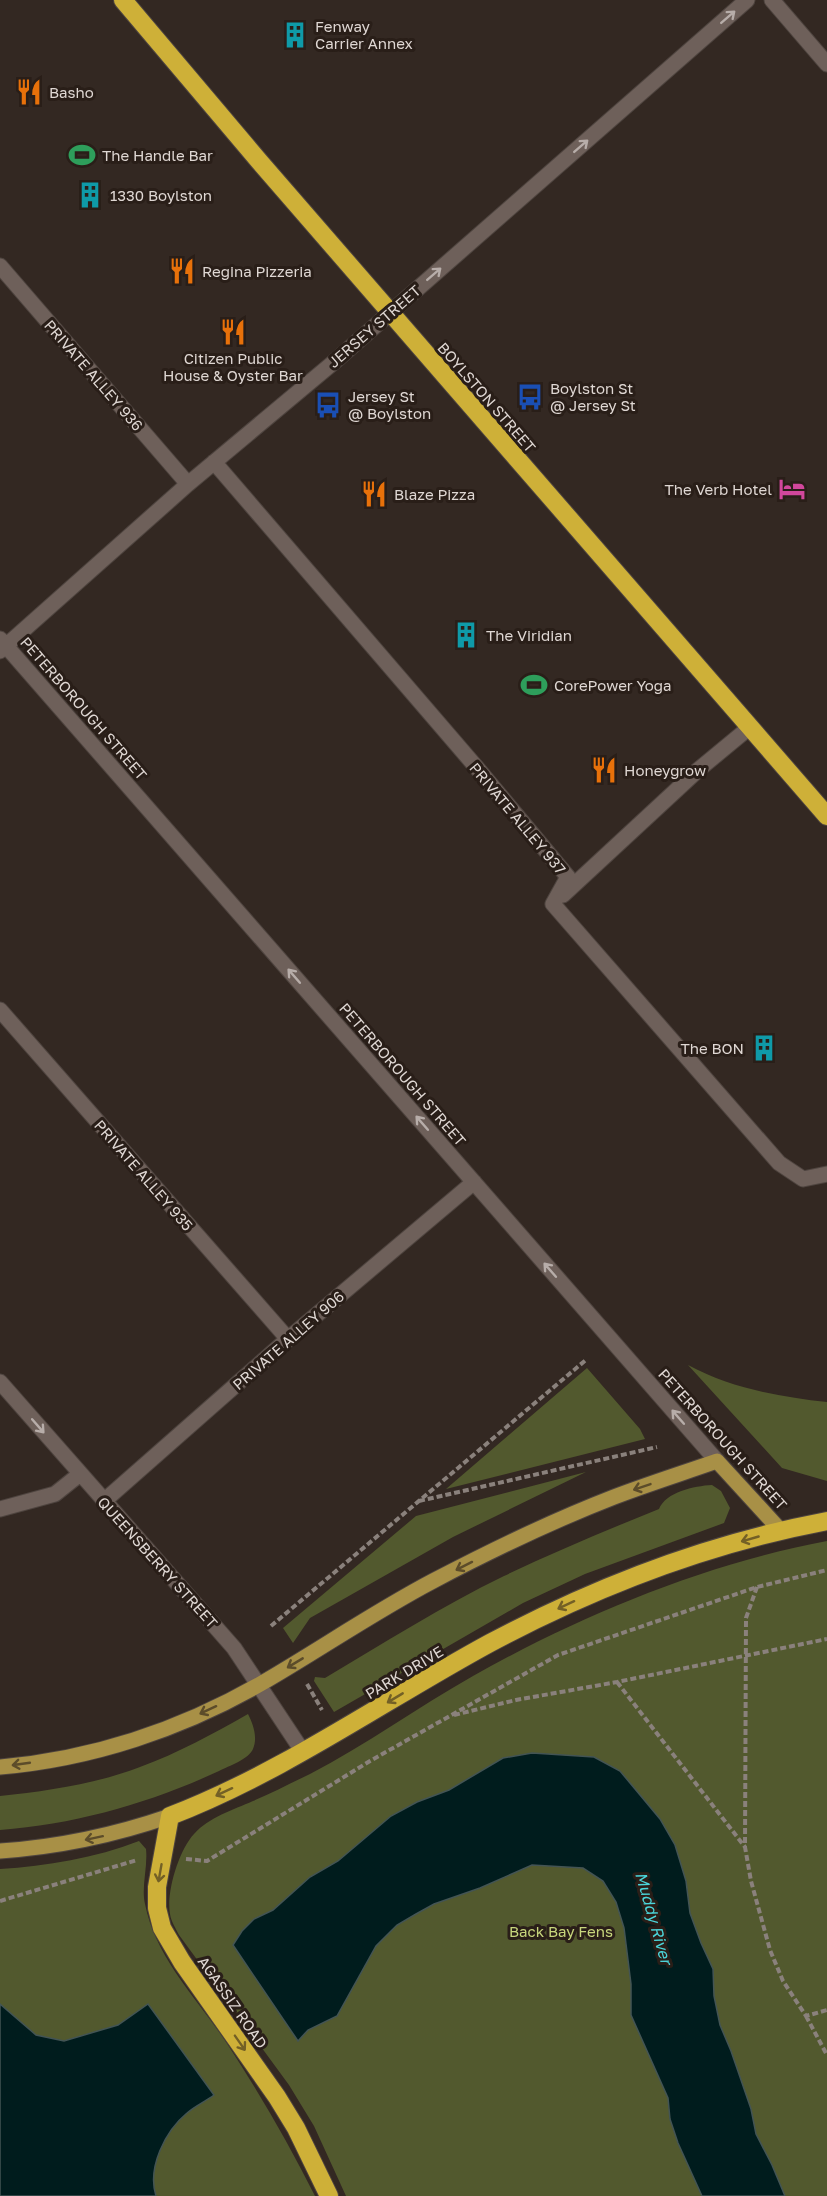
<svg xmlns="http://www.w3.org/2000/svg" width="827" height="2196" viewBox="0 0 827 2196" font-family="'Golos Text',sans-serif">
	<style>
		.green { fill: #52592e }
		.water { fill: #001c1d; stroke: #435454; stroke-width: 1.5 }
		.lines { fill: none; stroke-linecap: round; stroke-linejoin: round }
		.minor-casing { stroke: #4e443f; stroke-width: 17 }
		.major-casing { stroke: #4e443f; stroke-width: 17 }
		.highway-casing { stroke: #4e443f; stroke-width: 20 }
		.path { stroke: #8a817c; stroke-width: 4; stroke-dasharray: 6 3; stroke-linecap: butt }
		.minor { stroke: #6e605a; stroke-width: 15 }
		.major { stroke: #a89046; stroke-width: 15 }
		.highway { stroke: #ceb038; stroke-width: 18 }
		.oneway { stroke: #b7ada9 }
		.oneway2 { stroke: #5c4c2a }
		.oneway3 { stroke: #736026 }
		.labels { text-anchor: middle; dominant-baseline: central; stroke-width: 6; stroke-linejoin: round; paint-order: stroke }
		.poi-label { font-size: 15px; fill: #dfd7d3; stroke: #291e18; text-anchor: start }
		.street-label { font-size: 15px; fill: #dfd7d3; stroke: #291e18 }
		.park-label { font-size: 15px; fill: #c7d67c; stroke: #291e18 }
		.water-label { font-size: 16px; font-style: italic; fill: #4bd5da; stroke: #291e18 }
	</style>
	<rect width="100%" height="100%" fill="#332822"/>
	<path class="green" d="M688 1365C730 1388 780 1397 827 1402V1481L782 1468Z
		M587 1368 640 1429 645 1439 446 1489Z
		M586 1472 453 1537 310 1618 293 1643 283 1628 416 1516Z
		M712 1485 721 1491 730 1508 724 1523 585 1574 523 1603 334 1712 314 1681 315 1677 325 1678C384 1643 442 1606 504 1576 554 1552 607 1530 659 1509 666 1492 694 1486 712 1485Z
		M827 1541V2196H346L314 2126 289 2085 179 1935C176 1929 171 1921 170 1914 166 1892 179 1850 194 1834 209 1817 233 1810 253 1801 272 1793 291 1783 310 1774 366 1745 418 1707 473 1676 581 1615 705 1564 827 1541Z
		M248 1714C253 1724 258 1737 253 1749 249 1759 229 1766 219 1771 150 1803 77 1824 0 1830V1796C47 1791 96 1784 140 1767 178 1753 213 1734 248 1714Z
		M139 1841 146 1849C148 1867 141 1887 145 1904 156 1959 198 1999 228 2045 260 2094 289 2144 315 2196H0V1869C47 1866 95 1858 139 1841Z"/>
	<path class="water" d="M532 1753 594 1757 620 1771 660 1819 675 1845 686 1881 690 1913 701 1943 713 1969 714 1996 720 2025 731 2051 751 2109 756 2134 772 2165 785 2196H702L678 2143 670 2119 668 2098 631 2015V1984L624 1928 616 1902 603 1881 583 1868 532 1865 480 1888 434 1904 416 1914 397 1925 376 1946 337 2016 308 2030 298 2041 233 1945 242 1931 254 1919 273 1910 310 1877 338 1861 391 1816 417 1802 449 1790 503 1758Z
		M0 2004 36 2035 64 2041 118 2025 148 2004 214 2095C206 2101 195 2106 187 2113 165 2131 147 2168 156 2196H0Z"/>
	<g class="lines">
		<g class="minor-casing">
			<path id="minor" d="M772 0 827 64
				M0 266 188 484
				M214 462 477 768 568 877 553 904 779 1163 803 1179 827 1174
				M0 639 717 1461
				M0 651 188 484 334 362 747 0
				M563 895 698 770 750 727
				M0 1010 288 1339
				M0 1382 234 1648 303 1752
				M104 1501 288 1339 474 1182
				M0 1509 55 1494 80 1474"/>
		</g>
		<g class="major-casing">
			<path id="major" d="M0 1767C92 1759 182 1729 262 1683 319 1650 374 1612 433 1581 492 1550 552 1521 614 1497 648 1484 683 1473 717 1461L781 1531
				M0 1851C59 1847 115 1835 170 1816"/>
		</g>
		<g class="highway-casing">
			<path id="highway" d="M123 0 259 161 827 816
				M329 2196 296 2128 277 2097 182 1962 162 1928 157 1908V1887L170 1816C284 1772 383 1701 490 1643 595 1587 710 1543 827 1521"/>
		</g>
		<path class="path" d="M419 1501 657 1447
			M757 1587 746 1618 745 1847 751 1881 770 1950 783 1981 806 2016 827 2010
			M271 1626 587 1359
			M617 1682 745 1847
			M307 1684 322 1710
			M454 1715 516 1700 617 1682 827 1639
			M186 1859 207 1861 370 1761 558 1655 757 1587 827 1570
			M0 1901 137 1860
			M806 2016 827 2055"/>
		<use href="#minor" class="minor"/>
		<use href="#major" class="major"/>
		<use href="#highway" class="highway"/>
	</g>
	<defs><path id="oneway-shaft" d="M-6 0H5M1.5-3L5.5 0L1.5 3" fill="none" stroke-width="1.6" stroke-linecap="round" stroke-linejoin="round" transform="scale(1.5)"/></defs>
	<g class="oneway">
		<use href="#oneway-shaft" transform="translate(728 17) rotate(-41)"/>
		<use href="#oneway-shaft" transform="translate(581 146) rotate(-41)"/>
		<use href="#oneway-shaft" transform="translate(434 274) rotate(-41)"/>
		<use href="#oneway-shaft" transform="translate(294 976) rotate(-131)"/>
		<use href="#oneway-shaft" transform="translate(422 1123) rotate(-131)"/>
		<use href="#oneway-shaft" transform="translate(550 1270) rotate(-131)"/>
		<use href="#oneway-shaft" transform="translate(678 1417) rotate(-131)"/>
		<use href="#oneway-shaft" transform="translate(38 1426) rotate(49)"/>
	</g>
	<g class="oneway2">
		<use href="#oneway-shaft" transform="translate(642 1487) rotate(161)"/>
		<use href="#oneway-shaft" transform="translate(464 1566) rotate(153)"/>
		<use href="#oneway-shaft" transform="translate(295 1663) rotate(149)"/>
		<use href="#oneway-shaft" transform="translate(208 1710) rotate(155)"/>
		<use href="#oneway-shaft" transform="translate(21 1764) rotate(172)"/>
		<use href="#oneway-shaft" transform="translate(94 1838) rotate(168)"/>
	</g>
	<g class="oneway3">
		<use href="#oneway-shaft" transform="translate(750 1539) rotate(164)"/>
		<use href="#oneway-shaft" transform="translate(566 1605) rotate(155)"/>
		<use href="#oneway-shaft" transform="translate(395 1698) rotate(149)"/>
		<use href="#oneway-shaft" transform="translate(224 1792) rotate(155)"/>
		<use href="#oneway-shaft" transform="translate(160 1873) rotate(100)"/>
		<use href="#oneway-shaft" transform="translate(240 2043) rotate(55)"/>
	</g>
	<defs>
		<g id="building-bare" transform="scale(2.07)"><path d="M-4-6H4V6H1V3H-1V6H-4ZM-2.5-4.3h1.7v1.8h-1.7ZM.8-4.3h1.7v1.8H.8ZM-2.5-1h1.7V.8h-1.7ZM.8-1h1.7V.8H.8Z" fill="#0f9aa8" stroke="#291e18" stroke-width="2.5" paint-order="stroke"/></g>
		<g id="restaurant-bare" transform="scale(2.07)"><path d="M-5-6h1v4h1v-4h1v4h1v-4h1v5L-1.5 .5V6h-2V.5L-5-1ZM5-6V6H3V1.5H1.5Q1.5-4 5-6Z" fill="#e8710a" stroke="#291e18" stroke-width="2.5" paint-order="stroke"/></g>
		<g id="stadium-bare" transform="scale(2.07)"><path d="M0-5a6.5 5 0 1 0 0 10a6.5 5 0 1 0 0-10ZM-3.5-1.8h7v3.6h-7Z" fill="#2e9e5b" stroke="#291e18" stroke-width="2.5" paint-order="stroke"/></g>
		<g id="bus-bare" transform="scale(2.07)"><path d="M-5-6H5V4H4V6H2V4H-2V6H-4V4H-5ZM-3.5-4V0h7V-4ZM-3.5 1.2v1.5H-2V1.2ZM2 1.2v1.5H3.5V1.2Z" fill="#1a4fb4" stroke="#291e18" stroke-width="2.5" paint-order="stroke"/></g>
		<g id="hotel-bare" transform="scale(2.07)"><path d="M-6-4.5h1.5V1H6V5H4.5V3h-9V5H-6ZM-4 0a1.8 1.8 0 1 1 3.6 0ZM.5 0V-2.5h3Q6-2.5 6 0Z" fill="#d1479c" stroke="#291e18" stroke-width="2.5" paint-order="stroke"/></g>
	</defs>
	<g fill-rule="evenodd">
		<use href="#building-bare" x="295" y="35"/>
		<use href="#restaurant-bare" x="29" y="92"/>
		<use href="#stadium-bare" x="82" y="155"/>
		<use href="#building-bare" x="90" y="195"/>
		<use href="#restaurant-bare" x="182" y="271"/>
		<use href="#restaurant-bare" x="233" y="332"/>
		<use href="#bus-bare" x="530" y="397"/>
		<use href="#bus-bare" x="328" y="405"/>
		<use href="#hotel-bare" x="792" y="489"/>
		<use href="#restaurant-bare" x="374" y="494"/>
		<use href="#building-bare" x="466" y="635"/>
		<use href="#stadium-bare" x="534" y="685"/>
		<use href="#restaurant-bare" x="604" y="770"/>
		<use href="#building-bare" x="764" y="1048"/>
	</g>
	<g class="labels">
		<g class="poi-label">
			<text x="315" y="26">Fenway<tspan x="315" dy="17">Carrier Annex</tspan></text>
			<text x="49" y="92">Basho</text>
			<text x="102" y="155">The Handle Bar</text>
			<text x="110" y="195">1330 Boylston</text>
			<text x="202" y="271">Regina Pizzeria</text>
			<text x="233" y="358" text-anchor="middle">Citizen Public<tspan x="233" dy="17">House &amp; Oyster Bar</tspan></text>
			<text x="550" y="388">Boylston St<tspan x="550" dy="17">@ Jersey St</tspan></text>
			<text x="348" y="396">Jersey St<tspan x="348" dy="17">@ Boylston</tspan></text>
			<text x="772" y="489" text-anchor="end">The Verb Hotel</text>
			<text x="394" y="494">Blaze Pizza</text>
			<text x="486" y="635">The Viridian</text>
			<text x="554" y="685">CorePower Yoga</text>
			<text x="624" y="770">Honeygrow</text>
			<text x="744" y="1048" text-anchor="end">The BON</text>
		</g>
		<g class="street-label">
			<text transform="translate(374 326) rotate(-41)">JERSEY STREET</text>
			<text transform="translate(94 375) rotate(49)">PRIVATE ALLEY 936</text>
			<text transform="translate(487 397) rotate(49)">BOYLSTON STREET</text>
			<text transform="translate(84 708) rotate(49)">PETERBOROUGH STREET</text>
			<text transform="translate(518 818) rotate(50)">PRIVATE ALLEY 937</text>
			<text transform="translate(403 1074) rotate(49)">PETERBOROUGH STREET</text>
			<text transform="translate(144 1175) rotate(49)">PRIVATE ALLEY 935</text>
			<text transform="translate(288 1340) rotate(-41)">PRIVATE ALLEY 906</text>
			<text transform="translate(723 1439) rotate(48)">PETERBOROUGH STREET</text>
			<text transform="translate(158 1562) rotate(48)">QUEENSBERRY STREET</text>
			<text transform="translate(404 1672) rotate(-31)">PARK DRIVE</text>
			<text transform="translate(233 2002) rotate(55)">AGASSIZ ROAD</text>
		</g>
		<g class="park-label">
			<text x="561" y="1931">Back Bay Fens</text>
		</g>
		<g class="water-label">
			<text transform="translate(654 1918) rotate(74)">Muddy River</text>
		</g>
	</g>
</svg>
